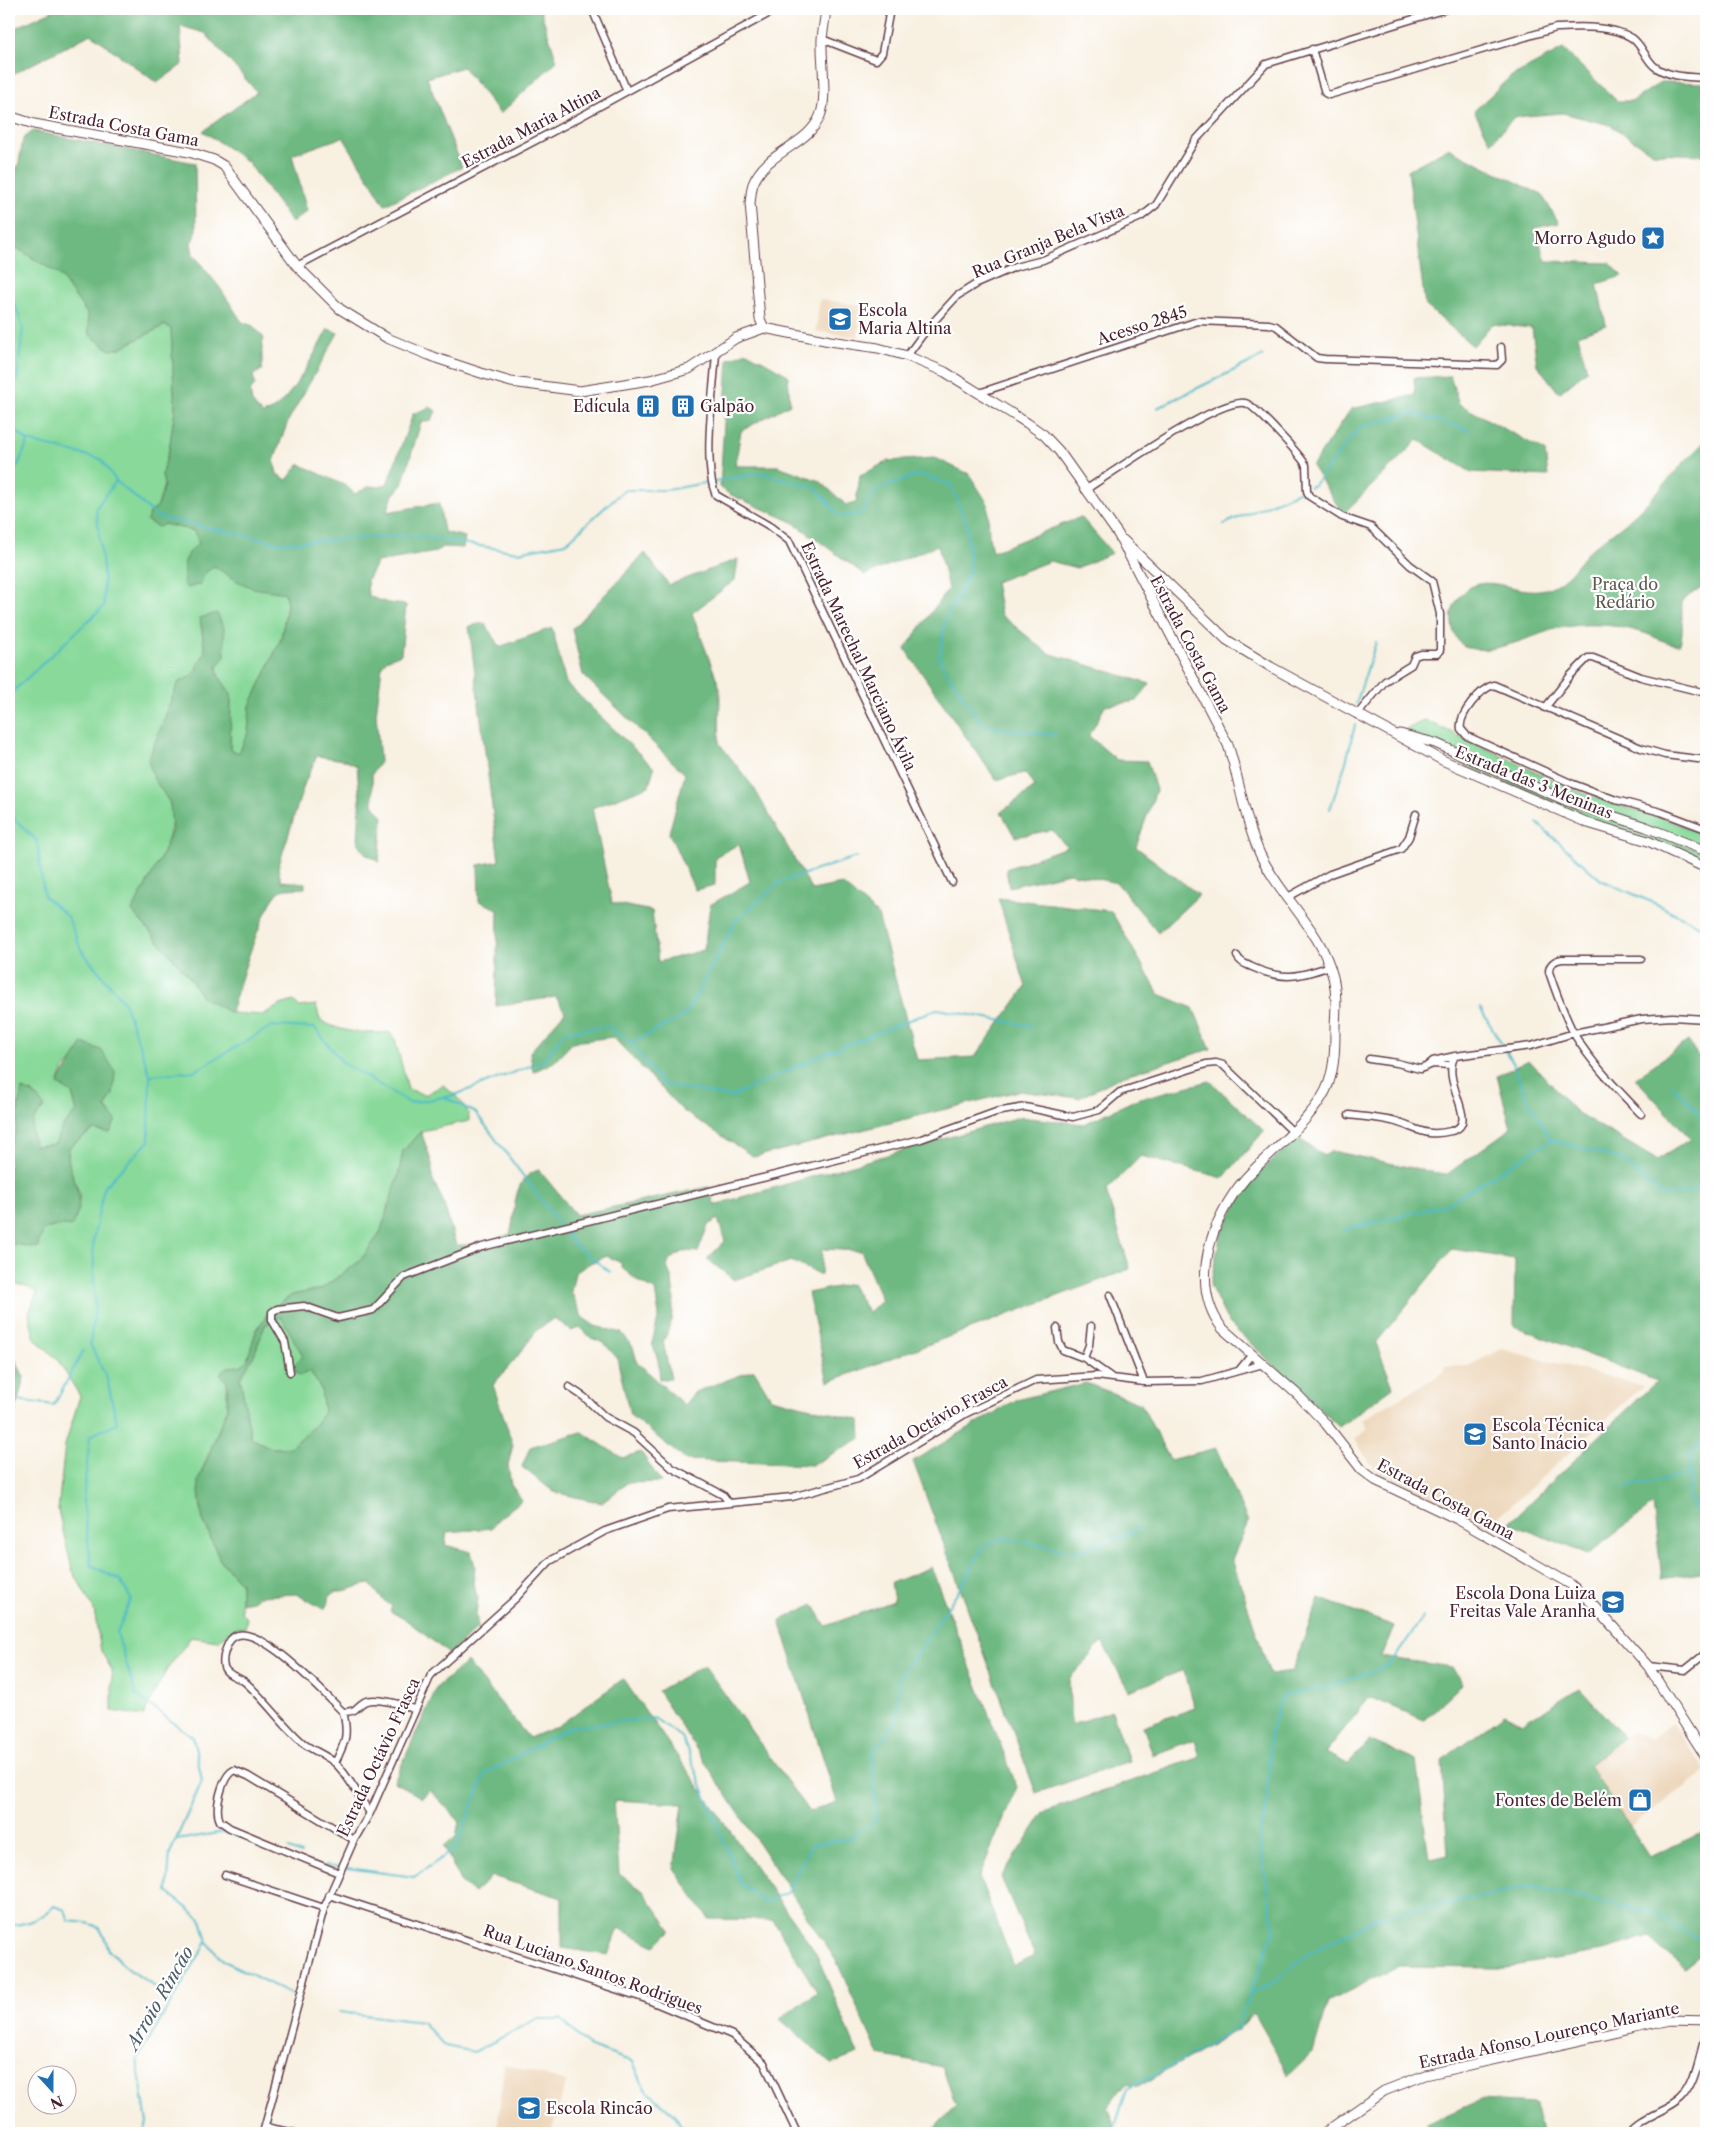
<svg xmlns="http://www.w3.org/2000/svg" width="1715" height="2142" viewBox="0 0 1715 2142" font-family="'Libre Caslon Text',serif">
	<style>
		.built { fill: #edd7bb }
		.green { fill: #88d99a; stroke: #697c62 }
		.forest { fill: #6eb982; stroke: #5c6c56; fill-rule: evenodd }
		.lines { fill: none; stroke-linecap: round; stroke-linejoin: round }
		.stream { stroke: #4ebbca; stroke-width: 2 }
		.minor-casing { stroke: #643e46; stroke-width: 9 }
		.secondary-casing { stroke: #643e46; stroke-width: 11 }
		.minor { stroke: #fff; stroke-width: 6 }
		.secondary { stroke: #fff; stroke-width: 9 }
		.labels { text-anchor: middle; dominant-baseline: central; stroke-width: 4.5; stroke-linejoin: round; paint-order: stroke }
		.street-label { font-size: 16px; fill: #4a1f2b; stroke: #fff }
		.poi-label { font-size: 16px; fill: #4a1f2b; stroke: #fff; text-anchor: end }
		.park-label { font-size: 16px; fill: #5d574c; stroke: #fff }
		.water-label { font-size: 18px; font-style: italic; fill: #4c5d6b; stroke: #fff }
	</style>
	<rect width="100%" height="100%" fill="#fff"/>
	<filter id="ink" filterUnits="userSpaceOnUse"><feTurbulence type="fractalNoise" baseFrequency=".02" numOctaves="2"/><feDisplacementMap in="SourceGraphic" scale="10" xChannelSelector="R" yChannelSelector="G"/><feConvolveMatrix kernelMatrix="1 2 1 2 8 2 1 2 1" color-interpolation-filters="sRGB"/></filter>
	<filter id="wash" filterUnits="userSpaceOnUse"><feTurbulence type="fractalNoise" baseFrequency=".0096" numOctaves="4" result="noise"/><feDisplacementMap in="SourceGraphic" scale="20" xChannelSelector="R" yChannelSelector="G"/><feGaussianBlur stdDeviation="1.12" result="paint"/><feColorMatrix in="noise" values="0 0 0 0 0 0 0 0 0 0 0 0 0 0 0 0 0 1.4 0 .05"/><feComposite in="paint" operator="in"/></filter>
	<g filter="url(#wash)">
		<rect width="100%" height="100%" fill="#f8f0e1"/>
		<path class="built" d="M820 299 863 306 858 337 816 331Z
			M1502 1349 1643 1386 1488 1526 1377 1473 1355 1440 1368 1428 1362 1420 1443 1373 1445 1367 1468 1366Z
			M1673 1723 1706 1772 1629 1827 1589 1765 1629 1733 1651 1739Z
			M504 2064 566 2082 551 2133H497Z"/>
		<path class="green" d="M9 243 60 275 88 315 89 334 110 350 118 349 166 325 171 329 175 410 169 450 162 474 164 485 158 506 149 514 165 524 194 531 199 543 184 567 185 577 204 574 214 566C242 585 252 587 285 592L287 605 281 639 250 706 248 733 239 753 230 749 231 694 218 675 217 666 200 618 205 652 193 675 178 683 154 779C159 786 166 794 169 802 182 834 146 882 132 911L187 974 202 997 232 1013 262 1015 280 1005 294 1001 299 1007 316 1005 320 1020C342 1033 365 1034 389 1032L395 1039 408 1089 425 1095 443 1085C453 1094 470 1106 469 1121L421 1131 403 1151 398 1177 380 1234 360 1261 321 1289 293 1295 277 1305 268 1313 256 1331 247 1361 240 1367H227V1409L198 1481 202 1518 220 1560 241 1583V1612L247 1618 245 1628 237 1627 218 1641 191 1637 166 1671 143 1716 112 1711V1670L101 1651 94 1610 72 1569 58 1510 65 1445 80 1396 57 1359 34 1338 29 1313 37 1292 25 1286 9 1283V1243L38 1248 39 1240 45 1229 58 1226H72L80 1195 67 1160 69 1147 93 1130 113 1094 77 1056 64 1069 58 1084 72 1093 77 1112C65 1122 59 1129 56 1144L35 1146 31 1134 33 1118 18 1108 16 1130 9 1149V381L14 373 9 350Z
			M1425 720 1572 789 1610 803 1660 817 1706 835V848L1598 811 1403 731Z
			M1444 751 1590 813 1641 828 1706 853V865L1597 823 1444 756Z
			M281 1317 304 1356 301 1375 310 1371 321 1389 324 1412 314 1426 290 1448H271L251 1438 240 1378 253 1357 265 1325Z"/>
		<path class="forest" d="M56 9H540L557 61 500 114 463 67 427 78 462 167 385 205 343 137 292 155 307 211 292 223 248 162 203 131 257 92 205 33 180 26 183 64 157 83 91 34 9 76V31Z
			M1563 49 1617 101H1633L1661 82 1706 83V155L1653 153 1610 125 1563 113 1514 117 1491 143 1474 111 1510 77Z
			M33 131 195 163 196 233 191 243 193 254 220 288 242 322 253 326 264 338C260 350 263 358 262 370L253 375 255 384 250 392 252 402 262 414C288 410 315 351 328 329L338 333 288 421 274 460 277 474 287 480 299 464 346 486 355 494 370 486 378 487 387 484 413 414 430 407 436 411 431 421 421 422 402 485 393 495 387 512 439 503 444 532 465 537 463 548 443 547 436 552 377 562 367 580 368 596 388 603 406 605 401 654 386 660 382 666 376 714 380 762 372 774 373 804 383 817 379 862 365 853 358 843 360 801 357 766 344 760 317 756 305 782 278 868 281 881 305 883V888C298 889 288 888 282 890 264 898 237 992 231 1013L202 997 187 974 132 911 161 857 172 830 170 803 154 779 148 760 178 683 193 675 205 652 200 618 217 613 224 629 225 657 217 666 218 675 231 694 230 749 239 753 248 733 250 706 281 639 287 605 285 593 253 588 237 581 214 566 204 574 201 584 187 588 183 583C185 576 183 573 184 567 185 557 191 549 199 543L194 531 165 524 158 527 147 521 149 514 158 506 164 485 162 474 169 450 175 410 171 329 165 325 118 349 110 350 89 334 88 315 60 275 9 243V166L18 168 23 139Z
			M1448 148 1542 195 1559 223 1534 228 1546 261 1610 263 1622 276 1597 284 1606 325 1578 335 1587 370 1559 393 1537 365 1532 328 1492 324 1473 346 1425 305 1408 170Z
			M747 352 788 375 790 404 741 431 735 466H778L820 481 846 505 856 503 860 476 888 461 935 458 969 474 988 504 989 537 992 552 1081 517 1112 553 1077 568 1050 561 995 582 1001 615 1048 653 1150 684 1136 701 1105 706 1089 736 1117 760 1147 761 1156 790 1136 847 1199 895 1158 933 1117 883 1069 873 1009 887 1006 869 1067 847 1052 830 1015 837 1001 812 1035 787 1025 773 996 780 905 649 948 589 938 545 865 575 793 522 729 494 720 487 728 359Z
			M1450 376 1459 404 1545 451 1548 476 1471 472 1418 440 1343 514 1312 466 1351 409 1415 395 1414 378Z
			M1706 441V586L1693 592 1682 602C1681 617 1684 630 1680 644 1667 645 1657 637 1644 633 1631 629 1614 625 1600 625 1585 624 1569 626 1555 629 1532 635 1468 668 1455 635 1452 628 1451 620 1452 613 1454 604 1461 593 1469 588 1495 572 1526 603 1557 584 1572 575 1577 563 1588 552 1596 544 1606 538 1615 531 1627 522 1638 511 1649 501 1668 481 1685 459 1706 441Z
			M645 553 669 585 738 559 735 580 692 613 720 688 719 743 754 788 812 890 842 884 878 915 917 1060 975 1057 1026 987 998 898 1111 911 1159 994 1193 1008 1211 1049 1122 1076 1079 1098 1018 1091 754 1157 682 1110 613 1037 573 1042 554 1062 533 1072 530 1052 565 1012 556 997 496 1006 498 909 479 901 478 865 499 861 469 626 485 623 499 647 552 628 566 683 654 768 649 786 592 808 612 903 652 911 658 962 704 950 710 905 750 882 739 844 715 857V885L695 890 669 833 685 774 583 675 572 629Z
			M1688 1041 1706 1068V1571L1662 1578 1653 1505 1588 1554 1509 1523 1657 1381 1514 1326 1515 1259 1452 1249 1376 1343 1393 1387 1339 1427 1228 1322 1210 1285 1221 1233 1249 1183 1297 1137 1324 1156 1332 1151 1446 1175 1511 1128 1497 1076 1529 1060 1576 1112 1657 1160 1691 1139 1635 1078Z
			M82 1043 101 1050 115 1071 113 1094 105 1107 116 1120 110 1133 93 1130 69 1147C64 1179 91 1190 72 1226H58L45 1229 39 1240 38 1248 9 1243V1149L16 1130 18 1108 22 1089 33 1093 45 1107C31 1120 29 1127 35 1146L55 1144C60 1129 65 1122 77 1112L72 1093 58 1084C65 1069 76 1059 82 1043Z
			M1210 1081 1264 1131 1223 1178 1141 1156 1106 1191 1130 1269 828 1382 808 1293 851 1284 868 1312 882 1300 861 1251 822 1249 821 1275 791 1261 734 1280 707 1259 725 1241 718 1219 708 1225 698 1252 685 1251 670 1259 667 1267 672 1279 674 1300 670 1327 663 1342 671 1379H660L658 1360 652 1343 659 1315 655 1290 639 1282 622 1268 621 1263 607 1256 590 1263 575 1273 571 1291 582 1317 595 1326 622 1333 633 1347 637 1362 684 1405 695 1392 754 1370 771 1398 860 1420 861 1438 812 1465 686 1460 630 1415 617 1358 604 1343 591 1338 580 1327 572 1331 554 1318 537 1330 517 1357 493 1385 513 1445 508 1465 511 1485 522 1500 497 1520 492 1528 447 1532 445 1545 471 1552 475 1566 473 1584 478 1598 476 1614 478 1627 449 1654 409 1622 390 1611 392 1606 382 1599 370 1584C357 1585 349 1592 336 1591L330 1595 328 1605 324 1609 296 1594 259 1596 252 1601 241 1603V1583L220 1560 202 1517 198 1481 227 1409 228 1384 220 1373 227 1367 240 1366 247 1361 256 1331 268 1313 277 1305 292 1295 321 1289 360 1261 380 1233 398 1177 403 1151 421 1131 432 1164V1178L443 1201 456 1245H477L510 1234C517 1212 510 1178 539 1170L576 1215 709 1187 714 1205 1019 1117 1084 1124 1137 1099ZM281 1317 303 1356 293 1365 297 1374 301 1375 310 1371 321 1389 324 1412 314 1426 290 1448H271L251 1438 240 1378 253 1357 265 1325Z
			M9 1347 24 1377 9 1436Z
			M1086 1383 1141 1404 1170 1460 1216 1448 1248 1522 1232 1559 1270 1674 1292 1671 1319 1598 1394 1626 1381 1657 1452 1667 1462 1684 1424 1720 1370 1697 1325 1753 1348 1764 1369 1740 1416 1761 1429 1859 1448 1855 1442 1760 1505 1714 1523 1723 1579 1688 1624 1737 1589 1765 1649 1857 1706 1831V1952L1685 1969 1650 1937 1603 1951 1500 1968 1397 1967 1329 2001 1313 2052 1289 2075 1253 2013 1239 2029 1138 2087 1126 2083 1107 2108 1118 2133H930L956 2105 942 2067 879 2055 837 1962 658 1691 704 1665 809 1812 837 1802 780 1621 813 1604 826 1626 894 1601 891 1583 931 1567 1017 1787 979 1877 1014 1966 1035 1956 1001 1877 1044 1812 1200 1757 1195 1739 1153 1755 1143 1726 1195 1708 1184 1670 1129 1691 1102 1642 1069 1679 1071 1725 1112 1711 1129 1761 1036 1793 913 1461 1016 1400Z
			M582 1432 622 1458 641 1452 661 1482 627 1483 602 1503 554 1492 522 1467 530 1447Z
			M467 1662 529 1738 558 1726 623 1679 816 1953 858 2054 831 2064 780 2019 817 1992 773 1920 709 1919 674 1869 683 1804 614 1800 619 1874 643 1891 671 1930 655 1946 618 1928 608 1955 562 1948V1898L492 1876 474 1893 460 1881 444 1846 456 1837 459 1821 430 1790 422 1798 394 1782 437 1687Z
			M1480 2100 1535 2103 1542 2133H1426V2124Z"/>
		<g class="lines">
			<path class="stream" d="M9 301 15 304 23 328 17 380 9 401
				M1157 408 1263 356
				M9 425 28 441 101 459 116 481 96 508 103 568 104 606 9 695
				M9 477 18 465 28 442
				M116 481 158 517 280 543 411 535 518 552 566 543 624 490H667L710 482
				M715 481 762 473 816 488 839 516 861 514 877 490 919 474 951 485 967 525 970 571 945 622 939 660 983 726 1056 735
				M1310 487 1314 485 1360 427 1411 413 1469 430
				M1224 524 1305 489
				M1356 704 1376 642
				M1330 809 1346 762 1355 725
				M9 813 37 841 44 896 68 917 81 950 124 1002 150 1075 149 1141 104 1187 93 1241 95 1311 90 1344 107 1379 117 1423 90 1436 83 1501 91 1565 120 1580 131 1599 117 1633 136 1695 193 1737 202 1781 170 1853 167 1892 201 1919 207 1942 137 2059 147 2123 144 2133
				M1537 823 1601 880 1654 903 1706 929
				M1480 1008 1512 1061 1525 1095 1551 1140
				M631 1043 684 1016 698 993 736 920 780 882 856 857
				M151 1075 195 1071 272 1026 315 1028 342 1062 410 1103 455 1095 543 1061 564 1032 608 1026 631 1043 662 1084 731 1097 826 1053 937 1009 1031 1026
				M1672 1085 1706 1121
				M444 1097 476 1113 560 1225
				M562 1229 575 1245 610 1272
				M1342 1230 1445 1205 1551 1140 1621 1159 1663 1196 1693 1191 1706 1183
				M9 1399 54 1405 83 1351
				M1706 1438 1691 1454 1689 1496 1706 1531
				M1624 1487 1690 1474
				M177 1840 223 1832 248 1838
				M289 1849 301 1854
				M325 1865 414 1877 455 1849 485 1774 570 1727 654 1718 682 1737 741 1884 764 1902 787 1893 811 1845 851 1838 876 1820 872 1754 897 1720 899 1677 925 1642 962 1585 984 1545 1003 1538 1077 1552 1138 1530
				M9 1925C28 1925 42 1919 54 1906L65 1910 69 1921C97 1924 102 1923 109 1952 121 1957 117 1961 126 1967 138 1977 151 1981 161 1993L180 1985
				M207 1942 224 1961 295 1996
				M1250 1994 1276 1981 1311 1952 1379 1917 1531 1886 1652 1913 1706 1944
				M340 2012 422 2022 445 2046 474 2052 537 2019H561L588 2046 633 2062 645 2089 675 2115 685 2133
				M1113 2133 1127 2088 1161 2072 1237 2028 1274 1931 1259 1836 1267 1805 1271 1731 1282 1696 1316 1690 1390 1665 1423 1617"/>
		</g>
	</g>
	<g filter="url(#ink)">
		<g class="lines">
			<g class="minor-casing">
				<path id="minor" d="M592 9 627 91
					M822 39 876 60 882 53 890 9
					M1312 49 1325 93 1329 95 1556 28C1579 27 1612 25 1632 38 1642 45 1645 58 1654 66 1667 77 1690 77 1706 78
					M297 266 567 124 777 9
					M716 353C714 388 702 464 716 495L771 527 789 541 952 882
					M907 356 926 330 957 296 976 284 1015 267 1043 260 1141 217 1156 205 1195 141 1266 64 1446 9
					M979 393 1198 321 1269 324 1276 326 1317 358 1325 359 1497 365 1502 360 1501 347
					M1085 490C1112 473 1218 398 1245 403 1254 404 1299 454 1306 465L1307 491 1309 496 1342 517 1371 527 1410 565 1432 581 1440 614V650L1437 654H1421L1415 656 1411 665 1385 681 1357 715
					M1545 708 1571 675 1588 658H1593L1641 677 1706 693
					M1706 760 1665 755 1641 748 1494 685C1481 688 1458 715 1461 729L1467 736 1573 784 1616 800 1661 812 1706 829
					M1288 897 1330 874 1401 849 1409 837 1416 814
					M1237 956C1240 963 1246 964 1252 967 1283 981 1299 977 1330 966
					M1641 959H1562C1554 960 1549 965 1549 972 1556 993 1564 1014 1574 1034 1592 1064 1617 1089 1641 1114
					M1369 1059 1397 1063 1420 1069 1433 1064 1450 1065
					M1427 1066 1433 1061 1455 1056 1531 1046 1574 1033 1642 1019 1672 1017 1706 1019
					M1349 1115C1363 1117 1378 1118 1392 1121 1416 1127 1424 1138 1451 1131 1482 1124 1439 1082 1455 1056
					M1110 1295 1144 1382
					M1057 1328 1059 1342 1063 1350 1084 1358 1111 1377
					M1084 1358 1089 1345 1091 1326
					M1240 1369 1252 1354
					M290 1372 285 1342 272 1320V1312L277 1309 304 1306 338 1318 373 1310 404 1277 482 1247 921 1139 996 1112 1025 1107 1073 1117 1099 1110 1120 1092 1206 1064 1216 1063 1223 1065 1292 1131
					M569 1387 584 1397 605 1417 634 1433 672 1468 723 1495 729 1503
					M1648 1666 1685 1670 1706 1653
					M335 1763C345 1743 349 1735 343 1712
					M370 1813C361 1800 347 1773 335 1763 326 1755 313 1751 303 1743 282 1725 266 1700 245 1682 239 1677 227 1676 224 1667 222 1660 225 1650 228 1644 245 1605 328 1698 343 1712 359 1711 353 1709 364 1702 374 1696 405 1705 415 1710
					M339 1873 230 1828 220 1821C214 1809 222 1776 234 1770L248 1776 354 1840
					M225 1875 324 1908
					M329 1895 646 1999 732 2035 764 2063 797 2133
					M265 2127 295 2133
					M263 2133 324 1908 354 1840 370 1813 431 1675 516 1598 550 1561 605 1531 668 1509 792 1497 858 1479 967 1413 1036 1380 1097 1376 1144 1382 1202 1381 1263 1364
					M1629 2133C1640 2117 1666 2113 1680 2099 1697 2082 1698 2056 1706 2035"/>
			</g>
			<g class="secondary-casing">
				<path id="secondary" d="M9 116 34 124 189 152 214 160 224 166 297 266 340 309 387 338 436 358 484 374 511 382 580 391 650 380 689 369 736 338 764 328 830 341 878 348 907 356 945 372 1027 423 1044 435 1059 451 1118 534 1228 745C1240 781 1244 819 1260 854 1280 897 1321 929 1333 977 1337 993 1336 1010 1335 1026 1335 1045 1335 1064 1329 1082 1319 1115 1269 1152 1245 1179 1212 1217 1188 1283 1222 1328L1298 1395 1326 1424 1362 1470 1375 1480 1459 1520 1570 1584 1591 1602 1648 1666 1706 1757
					M764 328 760 319 750 203C751 197 751 190 753 184 766 151 808 146 820 116 828 97 821 62 822 39 823 29 825 19 826 9
					M1123 540 1227 640 1271 667 1442 760 1588 823 1648 841 1706 868
					M1400 734 1435 743 1567 801 1646 827 1706 851
					M1324 2133 1384 2091 1425 2075 1671 2020 1706 2021"/>
			</g>
			<use href="#minor" class="minor"/>
			<use href="#secondary" class="secondary"/>
		</g>
	</g>
	<defs>
		<g id="sight-square" transform="scale(1.25)"><rect x="-9" y="-9" width="18" height="18" rx="4" fill="#1f6fb2" stroke="#fff"/><path d="M0-6L1.8-2.2L6-1.7L2.9 1.2L3.7 5.4L0 3.3L-3.7 5.4L-2.9 1.2L-6-1.7L-1.8-2.2Z" fill="#fff"/></g>
		<g id="school-square" transform="scale(1.25)"><rect x="-9" y="-9" width="18" height="18" rx="4" fill="#1f6fb2" stroke="#fff"/><path d="M0-5L7-2L0 1L-7-2ZM-4 1L0 2.5L4 1V4Q0 6-4 4Z" fill="#fff"/></g>
		<g id="building-square" transform="scale(1.25)"><rect x="-9" y="-9" width="18" height="18" rx="4" fill="#1f6fb2" stroke="#fff"/><path d="M-4-6H4V6H1V3H-1V6H-4ZM-2.5-4.3h1.7v1.8h-1.7ZM.8-4.3h1.7v1.8H.8ZM-2.5-1h1.7V.8h-1.7ZM.8-1h1.7V.8H.8Z" fill="#fff"/></g>
		<g id="shop-square" transform="scale(1.25)"><rect x="-9" y="-9" width="18" height="18" rx="4" fill="#1f6fb2" stroke="#fff"/><path d="M-5-2.5h2.3a2.7 3.5 0 0 1 5.4 0H5L5.5 6h-11ZM-1.5-2.5h3a1.5 2.3 0 0 0-3 0Z" fill="#fff"/></g>
	</defs>
	<g fill-rule="evenodd">
		<use href="#sight-square" x="1653" y="238"/>
		<use href="#school-square" x="840" y="319"/>
		<use href="#building-square" x="648" y="406"/>
		<use href="#building-square" x="683" y="406"/>
		<use href="#school-square" x="1475" y="1434"/>
		<use href="#school-square" x="1613" y="1602"/>
		<use href="#shop-square" x="1640" y="1800"/>
		<use href="#school-square" x="529" y="2108"/>
	</g>
	<g class="labels">
		<g class="street-label">
			<text transform="translate(124 126) rotate(11)">Estrada Costa Gama</text>
			<text transform="translate(531 127) rotate(-28)">Estrada Maria Altina</text>
			<text transform="translate(1048 241) rotate(-23)">Rua Granja Bela Vista</text>
			<text transform="translate(1142 325) rotate(-18)">Acesso 2845</text>
			<text transform="translate(1191 644) rotate(62)">Estrada Costa Gama</text>
			<text transform="translate(859 656) rotate(65)">Estrada Marechal Marciano Ávila</text>
			<text transform="translate(1534 782) rotate(22)">Estrada das 3 Meninas</text>
			<text transform="translate(930 1422) rotate(-29)">Estrada Octávio Frasca</text>
			<text transform="translate(1446 1499) rotate(28)">Estrada Costa Gama</text>
			<text transform="translate(378 1757) rotate(-65)">Estrada Octávio Frasca</text>
			<text transform="translate(593 1969) rotate(20)">Rua Luciano Santos Rodrigues</text>
			<text transform="translate(1549 2035) rotate(-12)">Estrada Afonso Lourenço Mariante</text>
		</g>
		<g class="poi-label">
			<text x="1636" y="238">Morro Agudo</text>
			<text x="858" y="310" text-anchor="start">Escola<tspan x="858" dy="18">Maria Altina</tspan></text>
			<text x="630" y="406">Edícula</text>
			<text x="700" y="406" text-anchor="start">Galpão</text>
			<text x="1492" y="1425" text-anchor="start">Escola Técnica<tspan x="1492" dy="18">Santo Inácio</tspan></text>
			<text x="1596" y="1593">Escola Dona Luiza<tspan x="1596" dy="18">Freitas Vale Aranha</tspan></text>
			<text x="1622" y="1800">Fontes de Belém</text>
			<text x="546" y="2108" text-anchor="start">Escola Rincão</text>
		</g>
		<g class="park-label">
			<text x="1625" y="584">Praça do<tspan x="1625" dy="18">Redário</tspan></text>
		</g>
		<g class="water-label">
			<text transform="translate(160 1998) rotate(-60)">Arroio Rincão</text>
		</g>
	</g>
	<rect width="1715" height="2142" fill="none" stroke="#fff" stroke-width="30"/>
	<g transform="translate(52 2090) rotate(159)"><circle r="24" fill="#ffffff" stroke="#b7a5aa"/>
	<path d="M0-4L9 19L0 12L-9 19Z" fill="#1f6fb2"/>
	<text y="-8" font-size="14" font-weight="bold" text-anchor="middle" fill="#4a1f2b">N</text>
	</g>
</svg>
